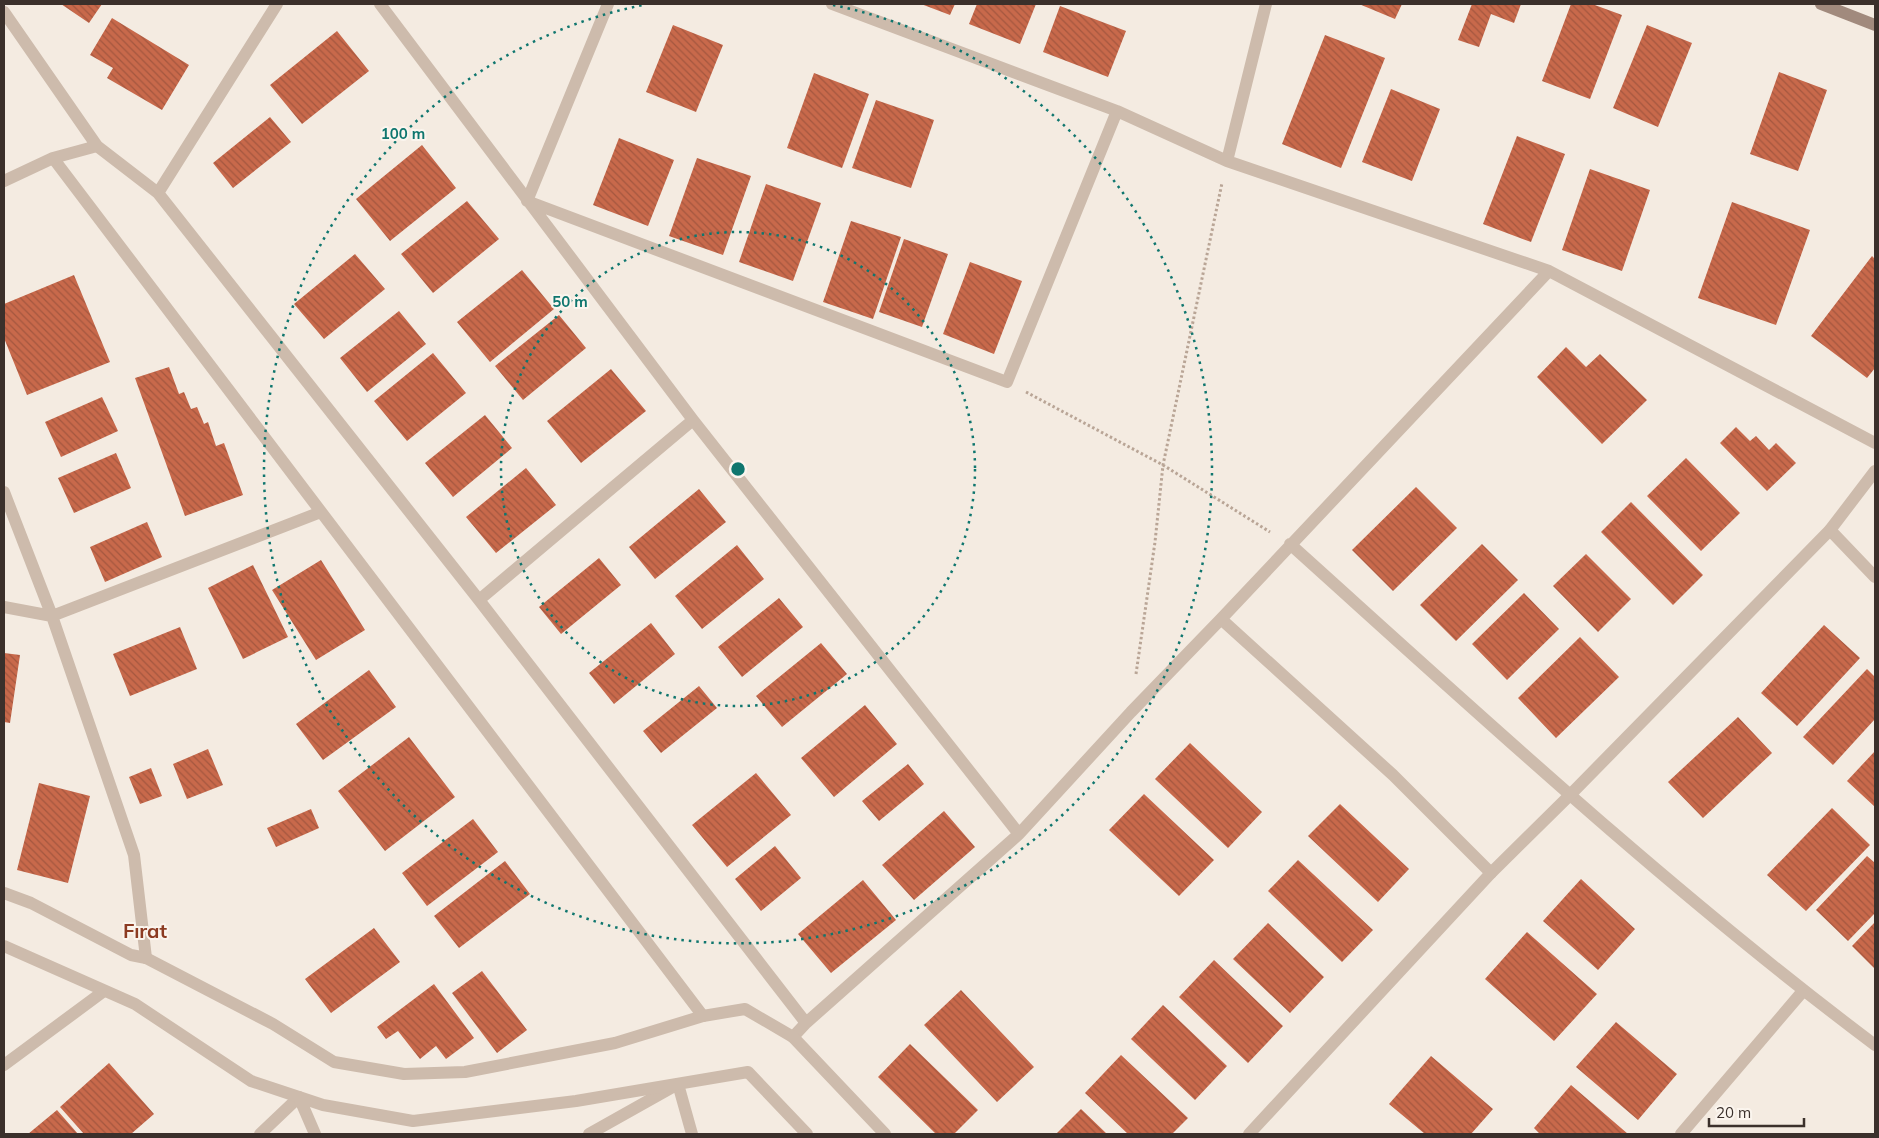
<svg xmlns="http://www.w3.org/2000/svg" width="1879" height="1138" viewBox="0 0 1879 1138" font-family="Mulish,sans-serif">
	<style>
		.building { fill: url(#building-back-hatch) }
		.lines { fill: none; stroke-linecap: round; stroke-linejoin: round }
		.path { stroke: #b9a596; stroke-width: 3; stroke-dasharray: 2.5 2.5; stroke-linecap: butt }
		.minor { stroke: #cdbbac; stroke-width: 12 }
		.tertiary { stroke: #cdbbac; stroke-width: 12 }
		.secondary { stroke: #a18a7d; stroke-width: 12 }
		.ring { fill: none; stroke: #0f766e; stroke-width: 2.5; stroke-dasharray: 2.5 5 }
		.labels { text-anchor: middle; dominant-baseline: central; stroke-width: 4; stroke-linejoin: round; paint-order: stroke }
		.district-label { font-size: 20px; font-weight: bold; fill: #8c3b22; stroke: #fbf5ee }
		.centre { fill: #0f766e; stroke: #fbf5ee; stroke-width: 2.5 }
		.ring-label { font-size: 15px; text-anchor: middle; font-weight: bold; fill: #0f766e; stroke: #fbf5ee; stroke-width: 4; stroke-linejoin: round; paint-order: stroke }
	</style>
	<defs>
		<pattern id="building-back-hatch" width="6" height="6" patternUnits="userSpaceOnUse" patternTransform="scale(1.25)"><rect width="6" height="6" fill="#c8694b"/><path d="M-1 5l2 2M0 0l6 6M5-1l2 2" fill="none" stroke="#a4573f"/></pattern>
	</defs>
	<rect width="100%" height="100%" fill="#f4ebe1"/>
	<path class="building" d="M61 4H102L89 23Z
		M921 4H955L950 15Z
		M977 4H1036L1020 44 969 24Z
		M1359 4H1402L1395 19Z
		M1472 4H1521L1514 23 1491 14 1479 47 1458 40Z
		M1571 4H1592L1622 15 1590 99 1542 81Z
		M1060 6 1126 31 1108 77 1043 52Z
		M112 18 189 65 162 110 107 78 113 68 90 55Z
		M673 25 723 45 696 112 646 92Z
		M1647 25 1692 43 1658 127 1613 108Z
		M337 31 369 71 302 124 270 85Z
		M1325 35 1385 58 1341 168 1282 144Z
		M1779 72 1827 90 1798 171 1750 154Z
		M814 73 869 94 842 168 787 148Z
		M1391 89 1440 109 1412 181 1362 162Z
		M876 100 934 120 911 188 852 168Z
		M270 117 291 142 233 188 213 163Z
		M1517 136 1565 154 1531 242 1483 224Z
		M619 138 674 160 648 226 593 205Z
		M422 145 456 188 390 241 356 199Z
		M697 158 751 176 723 255 669 236Z
		M1590 169 1650 190 1622 271 1562 250Z
		M766 184 821 203 793 281 739 262Z
		M467 201 499 239 433 293 401 254Z
		M1732 202 1810 230 1776 325 1698 298Z
		M851 221 901 237 873 319 823 302Z
		M904 239 948 254 922 327 879 312Z
		M355 254 385 289 324 339 294 304Z
		M1872 256 1875 259V368L1867 378 1811 336Z
		M970 262 1022 281 994 354 943 334Z
		M522 270 554 309 490 362 457 322Z
		M74 275 110 362 27 395 4 338V304Z
		M399 311 426 344 367 392 340 358Z
		M559 315 586 348 523 400 495 366Z
		M1566 347 1586 367 1600 354 1647 400 1602 444 1537 377Z
		M433 353 466 393 407 441 374 401Z
		M169 367 179 394 184 392 191 409 197 407 204 424 208 422 216 446 224 443 243 495 185 516 135 378Z
		M611 369 646 411 581 463 547 421Z
		M102 397 118 431 61 457 45 422Z
		M485 415 512 448 453 497 425 463Z
		M1736 427 1750 441 1756 436 1769 450 1776 443 1796 463 1767 491 1720 443Z
		M116 453 131 488 74 513 58 478Z
		M1686 458 1740 513 1701 551 1647 496Z
		M526 468 556 505 496 553 466 517Z
		M1416 487 1457 528 1393 591 1352 550Z
		M699 489 726 522 655 579 629 547Z
		M1631 502 1703 575 1673 605 1601 532Z
		M147 522 162 557 105 582 90 547Z
		M1482 544 1518 580 1456 641 1420 605Z
		M737 545 764 579 702 629 675 596Z
		M1586 554 1631 599 1598 632 1553 586Z
		M599 558 621 585 561 634 539 607Z
		M321 560 365 630 316 660 272 590Z
		M253 565 288 637 243 659 208 588Z
		M1524 593 1559 629 1507 680 1472 644Z
		M779 598 803 627 742 677 718 647Z
		M651 623 675 654 614 704 589 673Z
		M1824 625 1860 658 1797 726 1761 693Z
		M180 627 197 669 130 696 113 654Z
		M1580 637 1619 677 1556 738 1518 698Z
		M821 643 847 674 782 727 756 696Z
		M4 653 20 655 10 723 4 722Z
		M1867 669 1875 677V719L1833 765 1803 737Z
		M369 670 396 707 323 760 296 724Z
		M699 686 717 708 661 753 643 731Z
		M865 705 897 744 834 797 801 758Z
		M1738 717 1772 753 1703 818 1668 782Z
		M409 737 455 797 385 851 338 791Z
		M1190 743 1262 812 1228 848 1155 779Z
		M208 749 223 785 187 799 173 764Z
		M1875 751V807L1847 781Z
		M908 764 924 784 879 821 862 801Z
		M151 768 162 796 140 804 129 777Z
		M756 773 791 815 727 867 692 825Z
		M39 783 90 796 68 883 17 870Z
		M1144 794 1214 860 1179 896 1109 830Z
		M1340 804 1409 869 1378 902 1308 836Z
		M1832 808 1870 845 1806 911 1767 875Z
		M311 809 319 828 276 847 267 828Z
		M944 811 975 847 914 900 882 865Z
		M473 819 498 852 427 906 402 873Z
		M775 846 801 878 761 911 735 879Z
		M1867 856 1875 863V913L1848 941 1816 910Z
		M1298 860 1373 930 1342 962 1268 891Z
		M505 861 530 894 459 948 434 916Z
		M1581 879 1635 929 1598 970 1543 921Z
		M863 880 896 920 831 973 798 934Z
		M1875 922V969L1852 946Z
		M1268 923 1324 977 1290 1013 1233 959Z
		M374 928 400 962 331 1013 305 979Z
		M1527 932 1597 994 1554 1041 1485 979Z
		M1214 960 1283 1026 1248 1063 1179 997Z
		M482 971 527 1030 497 1053 452 993Z
		M434 984 474 1038 446 1059 436 1046 420 1059 398 1031 386 1039 377 1027Z
		M961 990 1034 1067 997 1102 924 1025Z
		M1163 1005 1227 1066 1195 1100 1131 1039Z
		M1616 1022 1677 1074 1638 1120 1576 1067Z
		M910 1044 978 1110 954 1134H936L878 1077Z
		M1121 1055 1188 1118 1172 1134H1128L1085 1093Z
		M1431 1056 1493 1109 1471 1134H1425L1389 1104Z
		M109 1063 154 1114 131 1134H84L60 1107Z
		M1571 1085 1628 1134H1540L1534 1128Z
		M1081 1109 1107 1134H1056Z
		M57 1110 78 1134H28Z"/>
	<g class="lines">
		<path class="path" d="M1026 392 1163 465 1270 532
			M1136 674 1155 542 1163 465 1222 183"/>
		<path class="minor" d="M380 4 693 420 1019 834
			M608 4 527 201 1007 382 1117 111
			M832 4 1117 111 1227 161 1549 271 1875 443
			M4 12 97 146 158 193 479 600 806 1023 793 1037
			M53 158 703 1016
			M1227 161 1266 4
			M4 181 53 158 97 146
			M158 193 277 4
			M4 492 52 616 134 855 146 958
			M1830 530 1875 577
			M1290 544C1481 716 1670 891 1875 1045
			M479 600 693 420
			M4 607 52 616 321 512
			M1221 619 1393 775 1491 873
			M806 1023 1019 834 1131 712 1221 619 1549 271
			M4 1065 104 991
			M260 1134 299 1097
			M589 1134 678 1084 692 1134
			M1681 1134 1803 991"/>
		<path class="tertiary" d="M4 893 31 903 131 955 146 958 273 1024 334 1062 404 1074 465 1072 615 1043 703 1016 745 1009 793 1037 885 1134
			M4 946 135 1004 251 1081 323 1105 413 1121 576 1101 748 1072 807 1134
			M299 1097 315 1134
			M1249 1134 1491 873 1570 795 1830 530 1875 471"/>
		<path class="secondary" d="M1821 4 1875 25"/>
	</g>
	<g class="ring">
		<circle cx="738" cy="469" r="237"/>
		<path d="M833 5A474 474 0 1 1 643 5"/>
	</g>
	<g class="labels">
		<g class="district-label">
			<text x="145" y="930">Fırat</text>
		</g>
	</g>
	<circle cx="738" cy="469" r="8" class="centre"/>
	<g class="ring-label">
		<text x="403" y="139">100 m</text>
		<text x="570" y="307">50 m</text>
	</g>
	<rect width="1879" height="1138" fill="none" stroke="#3b302b" stroke-width="10"/>
	<path d="M1709 1118v8h95v-8" fill="none" stroke="#3b302b" stroke-width="2.5"/>
	<text x="1716" y="1118" font-size="15" fill="#3b302b" stroke="#fbf5ee" stroke-width="4" paint-order="stroke">20 m</text>
</svg>
